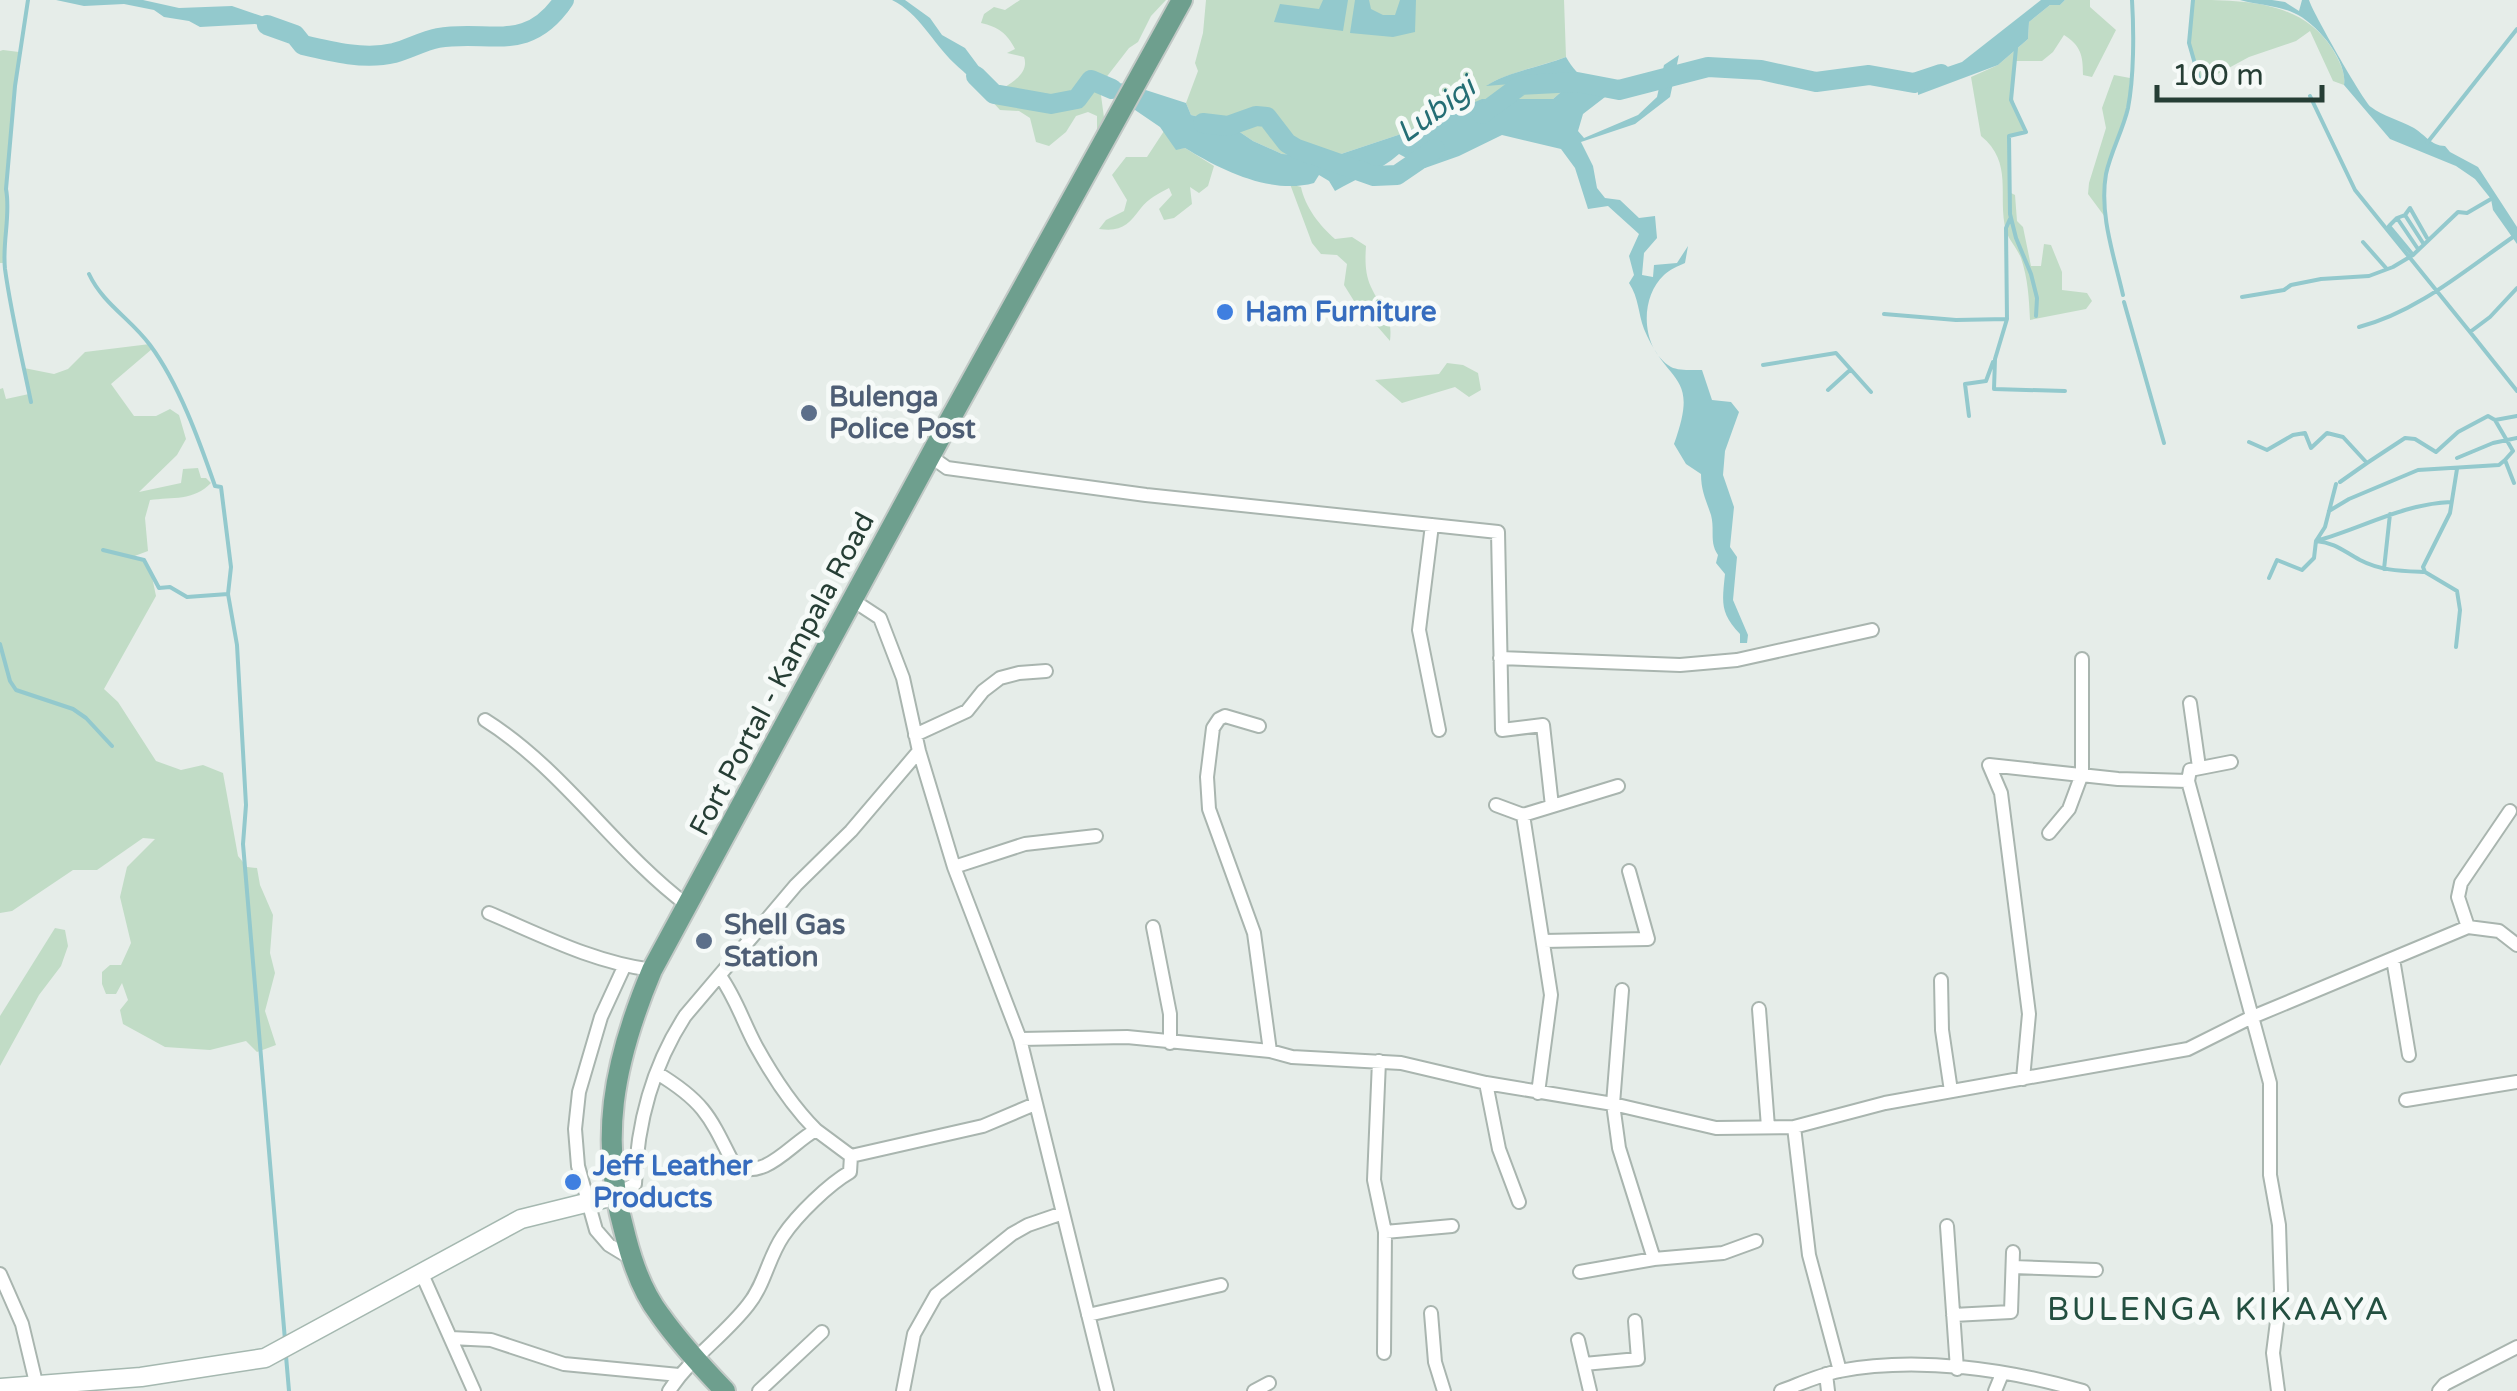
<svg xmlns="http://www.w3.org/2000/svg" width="2517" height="1391" viewBox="0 0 2517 1391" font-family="'Varela Round',sans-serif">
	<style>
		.green { fill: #c1dcc6 }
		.water { fill: #93c9cd }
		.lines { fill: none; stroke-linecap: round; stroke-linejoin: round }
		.stream { stroke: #93c9cd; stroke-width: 4 }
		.river { stroke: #93c9cd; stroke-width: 20 }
		.street-casing { stroke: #a9b5af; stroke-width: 16 }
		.secondary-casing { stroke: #a5b8b0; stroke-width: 21 }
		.primary-casing { stroke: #c2c9c6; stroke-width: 24 }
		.street { stroke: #fff; stroke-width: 12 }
		.secondary { stroke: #fff; stroke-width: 18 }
		.primary { stroke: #6e9f8e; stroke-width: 20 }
		.shop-dot { fill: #3f7fe0; stroke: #f6faf8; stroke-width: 4 }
		.service-dot { fill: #5c6f8a; stroke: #f6faf8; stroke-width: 4 }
		.labels { text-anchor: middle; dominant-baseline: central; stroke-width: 10; stroke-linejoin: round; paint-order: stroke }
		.shop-label { font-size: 28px; font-weight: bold; fill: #366cbe; stroke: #f6faf8; text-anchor: start }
		.service-label { font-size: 28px; font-weight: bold; fill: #4e5e75; stroke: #f6faf8; text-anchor: start }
		.street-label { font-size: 28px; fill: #263e35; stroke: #f6faf8 }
		.water-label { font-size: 30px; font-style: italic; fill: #256e75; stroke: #f6faf8 }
		.quarter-label { font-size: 32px; letter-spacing: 2.5px; fill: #234f40; stroke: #f6faf8 }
	</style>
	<rect width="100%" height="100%" fill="#e6ede9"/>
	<path class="green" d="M1020 0H1166L1151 16 1138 42 1129 48 1105 79 1092 81 1100 88 1105 125 1097 134V116L1088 112 1076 116 1066 132 1049 146 1036 142 1030 118 1019 111 1000 110 989 98C1002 87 1031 77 1024 57L1007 53 1015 49C1007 33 998 27 981 23L984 14 994 7 1005 10Z
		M1206 0H1564L1566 57C1545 65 1503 74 1488 85L1559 80 1568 86 1553 99 1398 135 1332 157 1282 154 1253 141 1228 124 1191 115 1186 103 1198 71 1195 63 1203 33Z
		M2065 0H2090V7L2116 30 2092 77 2083 75C2083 55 2081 46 2064 35L2053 52 2042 61H2016C2006 88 2014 107 2026 132L2009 137 2011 193 2015 195 2017 221 2023 227 2031 266H2041L2044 244 2051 245 2062 272V290L2087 293 2092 301 2086 309 2030 320C2029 298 2028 279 2021 258 2017 248 2009 240 2006 231 1997 195 2014 163 1981 136L1971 77 1998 65 2028 39 2029 22 2050 5H2060Z
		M2193 0C2245 0 2303 1 2333 50 2340 62 2346 74 2344 85L2333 81 2310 31 2296 41 2249 57 2201 83 2189 43Z
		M3 50 19 52 6 189C10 213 4 238 5 263H0V51Z
		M2114 75 2130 78C2130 111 2116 139 2108 170 2104 185 2105 202 2105 217L2088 194 2089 183 2106 128 2102 108Z
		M1164 131 1176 149 1185 148 1214 166 1208 186 1199 193 1190 187 1192 204 1174 218 1164 220 1159 209 1172 195 1169 188C1159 193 1148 199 1141 208 1128 225 1122 232 1099 229L1106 220 1124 211 1127 200 1112 175 1126 157H1147Z
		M1290 184 1301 187C1305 207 1320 226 1335 239L1352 237 1366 246C1365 260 1365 274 1371 287 1382 311 1393 312 1390 341L1377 326 1370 308 1354 301 1344 285 1347 264 1337 255 1321 254 1312 243Z
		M150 344 152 349 111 384 134 416H156L170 409 179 415 186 439 177 455 139 492 181 483 183 469 198 468 201 478H206L211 483C194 501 172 497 150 500L145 518 148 551 132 557 144 560 151 572 156 596 104 689 118 702 156 761 181 770 203 765 223 773 238 856 247 867 257 868 260 885 273 915 270 953 275 973 265 1011 276 1045 257 1052 246 1041 210 1050 165 1047 123 1024 120 1010 128 1000 122 983 116 994H106L102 984V972L110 965H121L131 943 120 897 127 867 155 839 143 838 97 870H73L12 911 0 913V389L3 388 6 399 29 394 24 368 54 374 68 369 85 352Z
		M1447 363 1463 365 1478 373 1481 390 1469 397 1455 387 1402 403 1375 380 1439 374Z
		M55 928 65 930 68 946 61 966 39 995 0 1066V1016Z"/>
	<path class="water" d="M56 0H143L179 8 232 6 288 25 292 34 255 24 200 27 189 21 164 17 154 10 124 4 84 6Z
		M559 0H572C571 20 546 23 529 31Z
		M892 0H905L930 18 942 35 965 48 997 91 989 98C978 84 967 75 954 63 932 42 920 14 892 0Z
		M1323 0H1348L1343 31 1274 22 1280 4 1319 9Z
		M1355 0H1369L1371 9 1383 15H1395L1400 0H1416L1415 32 1393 37 1350 33Z
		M2041 0H2065L2060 5H2050L2029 22 2028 39 1998 65 1918 95V77L1962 62Z
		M2240 0H2272L2285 2 2299 11 2302 0H2309C2311 9 2363 101 2371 107 2383 116 2399 120 2412 127 2425 134 2431 146 2445 146L2450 152 2478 167 2517 227V244L2493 210 2491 199 2475 179 2456 166 2390 139 2344 85C2348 61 2317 23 2294 13 2277 5 2257 5 2240 0Z
		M396 49 399 51C384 64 351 62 334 52L374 53Z
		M1679 55 1670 97 1635 124 1581 142 1593 166 1597 188 1605 198 1620 200 1639 218 1655 216 1657 238 1644 253 1642 275 1653 277 1654 265 1677 263 1688 246 1685 263C1678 266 1669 270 1664 275 1639 298 1641 349 1671 367 1679 371 1693 370 1702 370L1712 400 1731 402 1739 412 1725 451 1723 475 1734 507 1730 547 1737 557 1733 600 1748 635 1747 643H1740V634C1720 613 1722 603 1725 574L1716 563 1718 555C1709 542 1715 530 1711 515 1706 500 1701 491 1701 474L1686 464 1674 444C1700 372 1668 387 1644 329 1638 313 1639 298 1629 283L1634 275 1629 256 1639 234 1608 206 1588 209 1575 168 1561 149 1502 135 1459 156 1425 168 1399 154C1380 171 1356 178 1335 191L1329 181 1319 175 1314 183C1271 195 1221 170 1185 148L1176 150 1160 127 1091 80 1127 84 1186 103 1191 115 1228 124 1253 141 1282 154 1332 157 1398 135 1482 99H1553L1568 86 1562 80 1486 86C1506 72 1541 67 1566 57 1579 80 1592 84 1618 87L1583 114 1578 131 1584 138 1638 115 1657 97 1664 65Z"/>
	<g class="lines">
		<path class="stream" d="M28 0 15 86 6 189C11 215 2 242 5 269 11 313 22 358 31 402
			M2193 0 2189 43 2199 78
			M2016 48 2011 100 2026 132 2009 136 2010 214 2016 238 2031 274 2037 298 2036 316
			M2310 96 2355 190 2470 332
			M2427 143 2517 29
			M2405 215 2410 208 2427 238
			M2397 218 2405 215 2423 243
			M2010 219 2006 228 2007 319 1995 359 1994 389 2065 391
			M2390 225 2397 218 2418 249
			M2389 226 2413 255
			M2363 242 2386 268
			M89 274C103 304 131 319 150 345 179 384 199 440 215 486L221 487 231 567 228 594 237 645 246 805 243 844 285 1340
			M2517 288 2490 317 2470 332 2517 391
			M2123 295C2114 256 2099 214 2106 174 2111 151 2123 130 2128 108 2134 77 2134 32 2132 0
			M2242 297 2284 290 2291 285 2321 279 2369 276 2393 267 2413 255 2458 212 2467 213 2491 199
			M2124 302 2164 443
			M1884 314 1956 320 2007 319
			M2359 327C2417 312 2464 271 2513 237
			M1763 365 1836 353 1871 392
			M1828 390 1850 370
			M1969 416 1965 384 1986 381 1993 362
			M2495 420 2513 451 2505 460 2514 483
			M2249 442 2267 450 2293 435 2305 433 2311 448 2327 433 2343 437 2367 463 2405 438 2415 439 2436 452 2458 432 2488 416 2495 420 2517 416
			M2457 458 2493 443 2517 438
			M2340 482 2367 463
			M2329 511 2349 499 2418 470 2499 465 2505 460
			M103 550 144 560 159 588 170 587 187 597 228 594
			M2384 569 2390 514
			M2425 572C2402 571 2381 571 2360 560 2343 551 2336 543 2316 541 2363 528 2402 504 2451 502
			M2269 578 2277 560 2302 570 2314 558 2316 541 2325 527 2336 484
			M0 644 10 681 16 690 73 709 86 718 112 746
			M2456 647 2460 610 2457 591 2425 572 2423 567 2450 513 2457 469
			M286 1356 289 1391"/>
		<path class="river" d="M267 25 295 35 303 45C332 52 365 60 394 53 409 49 423 41 438 38 489 29 527 55 564 0
			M976 76 994 94 1051 104 1077 99 1091 80 1112 89
			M1482 114 1521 85 1577 82 1619 90 1708 67 1761 70 1816 82 1869 75 1914 83 1941 74
			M1203 123 1228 126 1256 116 1267 117 1287 143 1297 149 1374 176 1397 175 1435 149"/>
		<g class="street-casing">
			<path id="street" d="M930 456 947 468 1146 495 1498 532 1502 730 1543 725 1552 806
				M1432 525 1419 630 1439 730
				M854 601 880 618 903 678 919 751 954 867 1020 1039 1107 1391
				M1500 658 1680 665 1737 660 1872 630
				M2190 703 2199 767
				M485 720C563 769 614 850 687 905
				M1259 726 1225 716 1219 719 1213 728 1207 777 1209 809 1254 933 1270 1051
				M915 735 967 711 983 691 1000 678 1019 673 1046 671
				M2231 762 2190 770 2188 781 2270 1083V1175L2279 1225 2281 1290 2273 1353 2278 1391
				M1496 805 1523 815 1618 786
				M1523 815 1551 995 1538 1093
				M2049 833 2069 809 2082 774V659
				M954 867 1025 844 1096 836
				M489 913C543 936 593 962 652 970
				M1153 927 1170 1014V1043
				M2468 927 2458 897 2461 883 2510 811
				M1543 941 1648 939 1629 871
				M2393 959 2409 1055
				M624 967 601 1017 579 1092 575 1129 578 1166 596 1230 609 1245 632 1259
				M720 976C736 998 743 1022 756 1046 772 1075 793 1107 816 1130
				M1941 980 1942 1030 1951 1091
				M1622 990 1613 1104 1619 1148 1654 1259
				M1759 1009 1768 1127
				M1020 1039 1127 1037 1270 1051 1292 1057 1401 1063 1486 1083 1613 1104 1716 1128 1794 1127 1885 1103 2188 1049 2250 1018 2468 927 2499 931 2517 945
				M1379 1061 1374 1180 1385 1232 1384 1353
				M657 1073C705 1102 710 1117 734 1165 765 1182 791 1143 816 1130L851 1156 983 1126 1035 1104
				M2023 1079 2029 1014 2001 793 1989 765 2118 779 2188 781
				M1486 1083 1499 1149 1519 1202
				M2406 1100 2517 1082
				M1794 1127 1809 1255 1840 1371
				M614 1196 635 1184C637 1124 652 1067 685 1016L796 885 851 831 919 751
				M1947 1226 1957 1369
				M1385 1232 1452 1226
				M2013 1267 2096 1270
				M421 1272 474 1391
				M1580 1272 1654 1259 1723 1253 1756 1241
				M0 1274 22 1324 37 1387
				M1431 1313 1435 1362 1444 1391
				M1088 1315 1221 1285
				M1953 1315 2011 1312 2013 1252
				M451 1338 491 1340 564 1364 679 1375
				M1578 1340 1590 1391
				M1584 1364 1638 1359 1635 1321
				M1826 1374 1828 1391
				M669 1391C690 1358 724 1336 748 1305 765 1284 768 1258 783 1236 797 1215 829 1184 850 1172L851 1156
				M759 1391 822 1332
				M903 1391 914 1334 936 1295 1012 1234 1028 1225 1063 1213
				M1254 1391 1269 1383
				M1781 1391C1800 1384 1819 1375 1839 1371 1917 1356 2007 1369 2083 1391
				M1995 1391 2002 1374
				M2439 1391 2445 1384 2517 1347"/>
		</g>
		<g class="secondary-casing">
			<path id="secondary" d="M0 1388 141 1377 265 1358 521 1219 614 1196"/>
		</g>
		<g class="primary-casing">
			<path id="primary" d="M725 1391C702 1367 679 1342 660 1315 643 1293 633 1265 626 1238 598 1140 613 1063 652 970L947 425 1182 0"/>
		</g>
		<use href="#street" class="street"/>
		<use href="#secondary" class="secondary"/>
		<use href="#primary" class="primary"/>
	</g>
	<g class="shop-dot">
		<circle cx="1225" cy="312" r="10"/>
		<circle cx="573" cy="1182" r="10"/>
	</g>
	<g class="service-dot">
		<circle cx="809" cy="413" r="10"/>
		<circle cx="704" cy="941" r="10"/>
	</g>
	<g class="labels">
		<g class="shop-label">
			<text x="1245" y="312">Ham Furniture</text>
			<text x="593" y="1166">Jeff Leather<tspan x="593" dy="32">Products</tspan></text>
		</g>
		<g class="service-label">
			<text x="829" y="397">Bulenga<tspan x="829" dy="32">Police Post</tspan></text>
			<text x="724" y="925">Shell Gas<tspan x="724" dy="32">Station</tspan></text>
		</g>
		<g class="street-label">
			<text transform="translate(782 674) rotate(-62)">Fort Portal - Kampala Road</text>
		</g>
		<g class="water-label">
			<text transform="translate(1436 110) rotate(-36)">Lubigi</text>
		</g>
		<g class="quarter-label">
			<text x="2219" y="1310">BULENGA KIKAAYA</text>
		</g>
	</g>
	<path d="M2157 85v15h165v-15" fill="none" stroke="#263e35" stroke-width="5"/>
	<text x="2172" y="85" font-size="30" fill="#263e35" stroke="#f6faf8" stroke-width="8" paint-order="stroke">100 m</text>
</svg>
